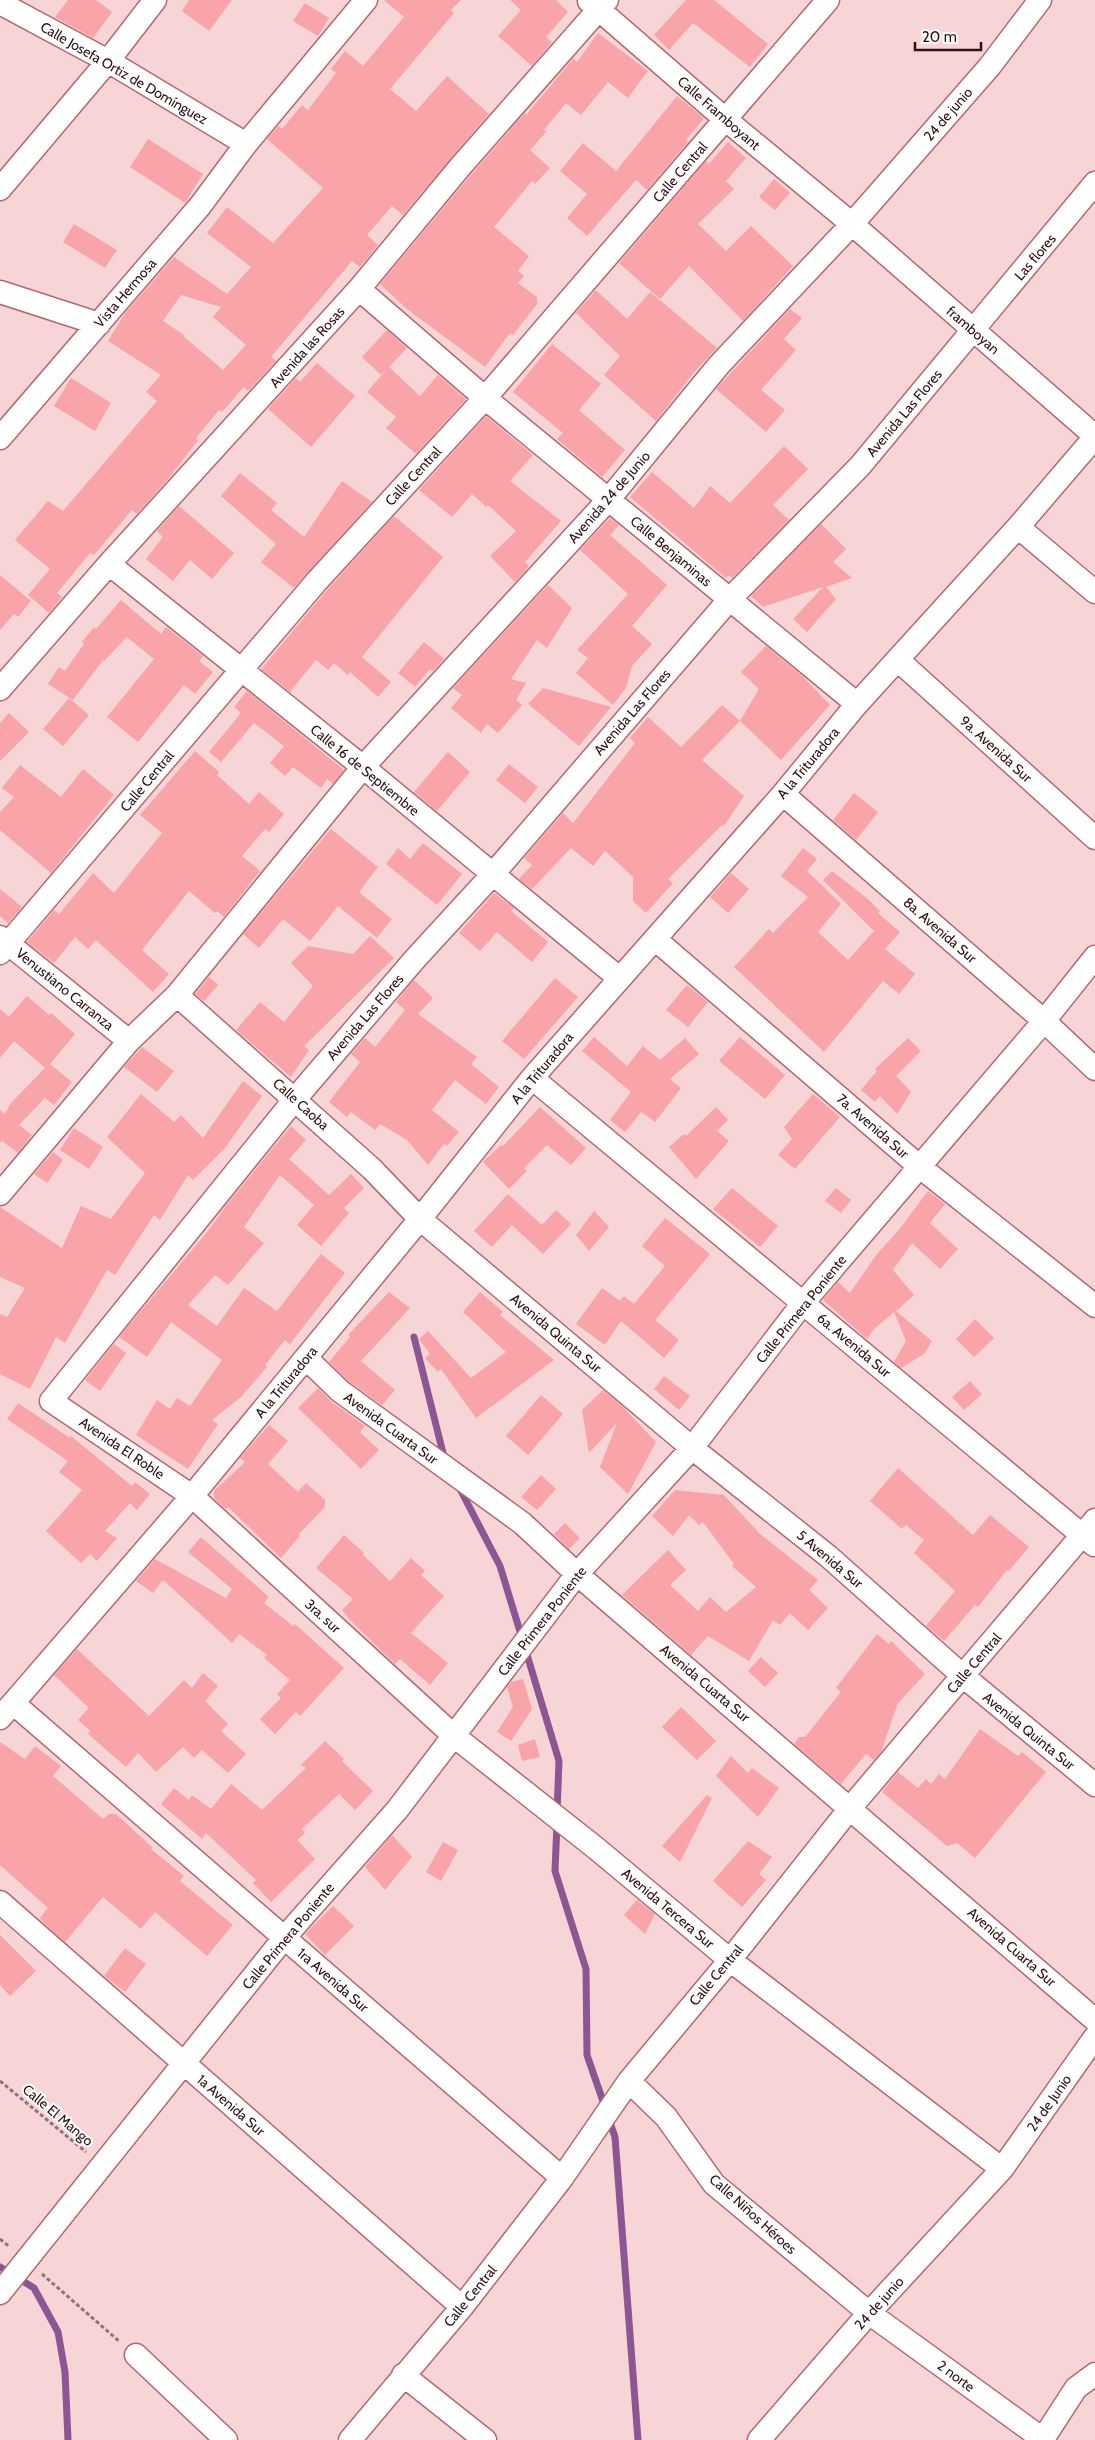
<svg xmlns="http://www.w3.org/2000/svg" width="1095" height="2440" viewBox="0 0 1095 2440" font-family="Cabin,sans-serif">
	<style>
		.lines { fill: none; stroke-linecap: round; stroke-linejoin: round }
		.stream { stroke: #8c5695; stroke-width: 7 }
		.building { fill: #f8a4a8; fill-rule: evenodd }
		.minor-casing { stroke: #b5686d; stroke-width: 25 }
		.path { stroke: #937375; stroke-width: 3; stroke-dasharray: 4 2.5; stroke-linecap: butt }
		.minor { stroke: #fff; stroke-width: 22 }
		.labels { text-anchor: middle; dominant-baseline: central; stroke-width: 4; stroke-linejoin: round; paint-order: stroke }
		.street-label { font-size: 14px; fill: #2e1013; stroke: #fff }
	</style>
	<rect width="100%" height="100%" fill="#f7d4d5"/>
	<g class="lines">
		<path class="stream" d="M414 1337 444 1457
			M459 1487 500 1566 522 1638
			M525 1648 559 1761 557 1813
			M557 1823 555 1871 586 1969 587 2055 605 2107
			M609 2120 615 2137 638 2440
			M0 2267 34 2288 58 2332 65 2372 68 2440"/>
	</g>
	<path class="building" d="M68 0H96L112 12 93 38 55 17Z
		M189 0H232L209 31 182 11Z
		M384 0H461L451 10 454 13 390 89 416 111 447 76 489 114 403 215 392 206 367 235 378 245 360 267 352 261 271 357 276 361 248 391 244 387 222 412 219 410 196 438 198 440 169 478 137 514 132 510 94 555 90 553 57 593 62 597 49 613 28 595 50 569 15 540 48 501 63 511 157 401 146 392 161 375 108 341 126 312 174 257 227 294 251 267 207 233 227 207 273 243 323 188 267 139 278 126 282 129 302 105 308 110 336 73 331 69 345 51 363 66 404 17ZM181 295 221 307 213 317 246 345 223 370 183 336 184 335 163 321Z
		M510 0H556L568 12 546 37 552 42 532 66 498 36 521 10Z
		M686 0H714L768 44 750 67 693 23 669 50 654 35Z
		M305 3 329 18 318 36 293 21Z
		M598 33 648 71 628 98 608 82 581 115 566 103 544 130 546 132 530 150 550 168 535 184 532 181 494 227 529 256 518 271 524 276 518 283 537 297V304L513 335 510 333 485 367 407 309 380 284 470 176 525 113 526 115 573 59 577 62Z
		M677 96 704 118 686 140 688 142 647 190 636 180 587 236 567 218 587 194 560 171 583 143 616 171Z
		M148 139 203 174 185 203 130 167Z
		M728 142 746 158 726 181 734 189 698 224 726 251 751 226 793 266 743 321 689 266 660 299 619 263 706 161 709 164Z
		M774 179 790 193 775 210 759 197Z
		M74 224 117 250 105 268 63 242Z
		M596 290 627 319 650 292 717 348 695 371 656 421 604 375 620 356 576 313Z
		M790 309 802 318 784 339 796 350 761 390 785 410 766 432 716 389Z
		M387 330 407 348 389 367 420 396 438 375 466 399 416 454 386 428 396 417 367 392 387 369 381 375 362 357Z
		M552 344 601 384 579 410 625 450 602 477 557 439 563 433 513 392Z
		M317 363 355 396 311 447 268 409 296 378 300 382Z
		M71 378 111 403 95 431 54 406Z
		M486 416 533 455 510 481 561 521 525 562 529 566 515 582 490 556 516 531 488 505 486 507 472 494 452 517 419 490Z
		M784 446 808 469 773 505 789 520 732 578 729 575 726 578 630 497 652 472 694 508 710 486 730 503Z
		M240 473 277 503 271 510 304 537 342 481 372 502 294 588 261 562 276 544 221 496Z
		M179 506 234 553 212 579 190 560 173 581 146 559 163 537 157 531Z
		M394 516 443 557 362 657 391 682 378 697 350 672 348 675 334 663 328 670 316 660 290 692 262 670 263 667 327 590Z
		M610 518 619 525 610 535 667 585 632 626 652 644 632 666 626 688 613 705 576 673 588 658 577 650 628 594 580 550Z
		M821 524 846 549 833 562 852 578 826 587 836 599 807 632 793 619 823 587 763 607 751 596Z
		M0 575 31 601 18 617 14 614 0 630Z
		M548 585 572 608 547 648 537 640 511 679 526 683 516 700 522 705 498 733 487 724 481 733 451 708 462 695 453 688Z
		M121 600 161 634 166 627 203 656 199 661 213 672 195 694 184 685 138 742 107 717 154 659 127 637 104 661 103 660 73 700 48 684 59 667 65 671 84 644 82 642 94 627 96 629Z
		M424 642 444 659 433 671 430 669 415 687 398 673Z
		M766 646 801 675 830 705 781 760 740 721 759 689 741 672Z
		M543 688 565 694 611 707 579 746 528 704Z
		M247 691 344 770 333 784 327 779 321 788 293 767 285 776 270 763 284 746 254 723 221 762 209 752 241 713 234 707Z
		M69 698 89 715 63 746 43 729Z
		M722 705 740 721 702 760 744 796 724 826 722 825 668 879 673 883 646 913 633 901V877L605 851 593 866 571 848 532 889 519 879 532 865 524 858 563 813 573 823 635 743 630 738 648 717 681 747Z
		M9 713 29 732 0 761V723Z
		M195 751 219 772 217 775 249 804 259 792 284 814 269 832 265 829 242 856 260 871 224 917 217 911 215 913 189 891 142 950 169 974 153 992 96 940 88 949 75 937 54 963 27 942 54 910 59 914 93 873 114 893 162 833 140 815Z
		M448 752 470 772 437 811 414 792Z
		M509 764 538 787 525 803 496 780Z
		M20 765 61 797 83 769 114 795 51 873 0 830V812L14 797 2 788Z
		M854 793 878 812 856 840 833 820Z
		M331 829 378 867 359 892 392 919 377 938 338 906 310 941 283 919 259 948 243 934Z
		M423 843 462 874 437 905 386 864 398 848 410 859Z
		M803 848 817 859 807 871 841 904 818 932 848 960 874 931 823 880 832 871 868 899 880 911 878 913 900 932 885 949 915 974 899 994 883 981 824 1052 734 967 769 929 773 933 808 897 781 876Z
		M731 873 749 889 728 913 710 897Z
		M0 889 22 907 8 923 0 916Z
		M494 893 514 908 511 911 548 942 532 962 497 932 480 951 459 933Z
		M370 936 394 958 304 1046 309 1050 291 1077 236 1030 260 1002 284 1022 313 986 291 963 308 946 353 954Z
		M209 977 218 985 204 1001 195 994Z
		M555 978 578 997 524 1059 502 1041Z
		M414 980 433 998 418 1014 477 1057 471 1064 499 1087 486 1104 455 1080 432 1110 459 1132 447 1146 444 1144 428 1165 407 1140 380 1124 375 1130 351 1112 347 1117 329 1102 360 1062 351 1054 365 1038 375 1047 405 1010 396 1002Z
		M687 985 708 1002 688 1027 666 1010Z
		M27 996 49 1015 51 1013 75 1034 50 1064 72 1082 54 1105 45 1098 19 1125 32 1135 18 1153 2 1141 0 1143V1110L5 1114 10 1104 45 1068 14 1041 0 1058V1009L9 1017Z
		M594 1037 627 1066 643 1046 660 1060 685 1038 699 1054 670 1079 681 1088 655 1122 641 1112 625 1132 610 1120 631 1092 582 1051Z
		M740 1037 785 1075 765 1099 719 1061Z
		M908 1038 921 1051 896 1076 911 1092 897 1114 880 1096 875 1102 861 1090 877 1071 875 1069Z
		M142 1047 174 1071 157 1092 124 1067Z
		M243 1081 262 1096 225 1148 193 1180 188 1175 160 1220 154 1215 115 1275 107 1270 65 1343 56 1337 30 1389 0 1374V1314L7 1317 25 1288 0 1277V1207L62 1248 81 1206 111 1219 145 1173 107 1137 141 1094 174 1122 181 1115 203 1138Z
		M813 1094 840 1117 795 1169 778 1155 792 1139 784 1127Z
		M540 1107 586 1148 571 1165 547 1145 524 1168 527 1171 509 1189 483 1162 501 1145 503 1146Z
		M716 1107 728 1120 717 1131 729 1141 696 1179 669 1147 684 1134 686 1136Z
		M291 1126 306 1140 289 1159 329 1195 351 1174 364 1188 344 1208 349 1213 321 1246 297 1225 314 1205 280 1175 244 1227 264 1243 228 1285 215 1275 188 1305 217 1326 244 1288 277 1311 321 1254 345 1273 290 1344 285 1340 265 1365 267 1367 241 1397 212 1420 218 1424 188 1469 136 1435 157 1400 170 1409 177 1398 190 1406 222 1360 171 1322 147 1357 119 1337 208 1231 225 1207Z
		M74 1128 103 1147 89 1169 60 1150Z
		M53 1152 63 1160 47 1183 34 1174Z
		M732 1188 778 1226 760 1247 713 1209Z
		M836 1188 851 1200 841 1213 825 1201Z
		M928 1191 945 1204 930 1223 958 1249 940 1269 912 1243 893 1270 914 1295 896 1311 932 1341 924 1354 901 1368 894 1362 906 1341 894 1312 874 1329 867 1339 823 1300 838 1282 850 1293 877 1254 898 1231Z
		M508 1194 542 1225 556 1210 571 1224 543 1254 512 1225 492 1247 474 1231Z
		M594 1211 609 1227 589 1251 576 1235Z
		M665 1218 710 1254 655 1320 679 1340 664 1358 621 1321 605 1345 576 1324 602 1288 620 1301 624 1296 634 1304 665 1266 642 1246Z
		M389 1292 410 1308 361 1361 395 1390 382 1405 348 1381 329 1362 350 1337 348 1335Z
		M480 1292 503 1312 500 1315 554 1360 476 1418 441 1369 438 1372 425 1358 430 1354 419 1339 428 1331 471 1378 506 1352 463 1312Z
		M975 1319 994 1338 974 1357 956 1339Z
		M114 1344 126 1353 100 1391 85 1380Z
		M664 1376 690 1396 679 1410 654 1389Z
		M970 1381 982 1394 964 1410 952 1397Z
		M318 1388 332 1402 365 1426 360 1432 379 1450 361 1469 298 1408Z
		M603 1390 621 1405 656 1442 628 1494 600 1467 617 1423 589 1453 582 1410Z
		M541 1395 563 1414 528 1455 506 1436Z
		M18 1403 70 1438 71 1436 132 1486 135 1482 150 1494 137 1510 130 1503 105 1531 117 1538 97 1561 90 1554 81 1563 46 1531 82 1490 59 1472 68 1461 7 1419Z
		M269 1425 288 1441 268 1464 298 1492 306 1483 325 1500V1507L299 1534 300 1536 281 1558 228 1507 226 1509 214 1498V1491L245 1462 240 1458Z
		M898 1468 973 1535 990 1515 1029 1547 1008 1572 1007 1570 978 1607 975 1605 944 1641 926 1626 955 1591 914 1553 924 1540 906 1525 902 1529 870 1501Z
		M541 1475 556 1489 537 1510 521 1497Z
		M675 1490 724 1495 760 1534 818 1580 809 1590 828 1608 808 1630 790 1613 780 1625 773 1620 749 1661 708 1636 691 1655 622 1595 668 1550 686 1570 670 1585 698 1611 710 1597 726 1612 756 1587 732 1566 734 1564 703 1522 699 1525 689 1515 673 1536 652 1516Z
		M565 1523 580 1538 569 1549 554 1534Z
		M344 1535 364 1553 363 1555 390 1581 411 1558 425 1571 421 1575 444 1596 411 1633 448 1663 430 1685 400 1659 395 1664 351 1621 342 1610 353 1599 316 1568Z
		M201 1537 269 1597 264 1603 293 1626 295 1624 344 1668 300 1716 296 1712 275 1734 260 1719 281 1698 277 1694 290 1680 264 1658 267 1655 239 1634 232 1643 163 1580 153 1593 136 1581 155 1559 226 1598 232 1589 188 1552Z
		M877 1634 889 1644 891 1641 925 1674 898 1703 881 1752 874 1760 866 1754 841 1784 794 1744 799 1737H805L841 1692 836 1688Z
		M77 1649 149 1716 184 1680 192 1688 203 1673 218 1686 205 1701 228 1724 221 1731 246 1754 228 1773 202 1750 194 1758 183 1747 156 1772 138 1753 126 1767 88 1734 90 1731 78 1720 89 1708 54 1675Z
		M761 1657 778 1673 765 1687 748 1671Z
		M523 1679 532 1709 511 1741 497 1732 513 1707 507 1687 511 1682Z
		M681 1707 716 1741 697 1760 662 1727Z
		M980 1729 1018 1756 1022 1752 1046 1772 975 1858 957 1843 947 1846 882 1792 898 1772 918 1788 926 1779 931 1784 939 1774 945 1779Z
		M535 1739 540 1757 522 1761 518 1745Z
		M325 1741 344 1759 342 1761 373 1791 355 1810 339 1794 302 1829 305 1833 297 1840 315 1859 271 1902 253 1883 256 1880 206 1833 202 1839 161 1804 174 1788 189 1800 192 1795 211 1809 231 1784 262 1810 306 1768 301 1765Z
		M0 1742 25 1759 35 1746 61 1766 53 1776 103 1819 109 1814H116L152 1847 151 1849 184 1876 180 1881 233 1925 207 1956 155 1912 141 1929 103 1897 65 1942 46 1925 40 1918 48 1908 0 1865Z
		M731 1756 748 1773 752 1768 779 1788 758 1817 716 1776Z
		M707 1795 712 1798 680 1862 662 1846Z
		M392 1835 412 1857 385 1890 365 1867Z
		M748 1841 772 1857 759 1874 766 1880 742 1907 713 1881Z
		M443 1842 458 1850 441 1881 426 1872Z
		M637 1900 655 1914 645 1934 624 1915Z
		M333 1906 354 1926 325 1955 305 1934Z
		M0 1935 36 1971 10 1996 0 1985Z
		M125 1948 146 1964 125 1992 104 1976Z"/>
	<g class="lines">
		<g class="minor-casing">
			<path id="minor" d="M589 1 725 119 852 224 1095 436
				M0 3 108 61 246 144
				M0 189 108 61 155 0
				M359 289 485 398 857 704
				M0 292 99 324
				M0 438 200 206 246 144 366 0
				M1018 527 1095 592
				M109 564 363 767 619 978
				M898 660 1095 838
				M0 689 109 564 359 289 460 167 607 0
				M783 794 1044 1021 1095 1069
				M0 937 129 1041
				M656 940 920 1167 1095 1306
				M0 953 317 581 485 398 828 0
				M177 995 372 1169 420 1219 692 1448 828 1556 963 1676 1095 1785
				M532 1078 1094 1545
				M0 1194 129 1041 177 995 363 767 609 499 719 365 852 224 990 66 1040 0
				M306 1358 340 1391 522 1523 577 1574 1095 2020
				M13 1703 562 2178
				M0 1718 192 1496 420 1219 532 1078 783 794 857 704 1018 527 1095 437
				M0 1902 462 2307
				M629 2081 666 2117 714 2184 869 2313 1044 2440
				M1002 2169 730 1960 597 1849 454 1736 192 1496 51 1401 295 1099 415 959 493 874 729 600 860 466 1095 183
				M0 2293 284 1938 397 1810 577 1574 692 1448 803 1303 1044 1021 1095 957
				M136 2355 226 2440
				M403 2375 485 2440
				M1043 2439 1076 2388 1095 2374
				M350 2440 462 2307 562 2178 629 2081 730 1960 851 1807 1095 1520
				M759 2440 869 2313 1002 2169 1095 2037"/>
		</g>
		<path class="path" d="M0 2081 86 2152
			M0 2239 10 2247
			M42 2274 120 2342"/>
		<use href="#minor" class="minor"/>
	</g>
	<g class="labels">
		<g class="street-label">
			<text transform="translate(124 73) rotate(30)">Calle Josefa Ortiz de Domínguez</text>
			<text transform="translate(719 113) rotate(41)">Calle Framboyant</text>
			<text transform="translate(948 114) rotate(-49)">24 de junio</text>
			<text transform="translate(680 172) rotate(-49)">Calle Central</text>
			<text transform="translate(1035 257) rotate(-50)">Las flores</text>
			<text transform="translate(125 293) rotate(-49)">Vista Hermosa</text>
			<text transform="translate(973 330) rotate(41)">framboyan</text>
			<text transform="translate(307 347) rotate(-48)">Avenida las Rosas</text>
			<text transform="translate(904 413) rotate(-50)">Avenida Las Flores</text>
			<text transform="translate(413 476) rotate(-47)">Calle Central</text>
			<text transform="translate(609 497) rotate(-49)">Avenida 24 de Junio</text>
			<text transform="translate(671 551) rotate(40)">Calle Benjaminas</text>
			<text transform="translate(632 712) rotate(-49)">Avenida Las Flores</text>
			<text transform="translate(996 749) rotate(42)">9a. Avenida Sur</text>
			<text transform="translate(808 763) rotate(-50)">A la Trituradora</text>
			<text transform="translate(365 770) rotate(39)">Calle 16 de Septiembre</text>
			<text transform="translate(147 781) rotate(-50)">Calle Central</text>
			<text transform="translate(940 930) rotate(41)">8a. Avenida Sur</text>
			<text transform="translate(65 989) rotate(39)">Venustiano Carranza</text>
			<text transform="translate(365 1017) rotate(-49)">Avenida Las Flores</text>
			<text transform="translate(542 1068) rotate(-50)">A la Trituradora</text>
			<text transform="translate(301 1104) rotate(42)">Calle Caoba</text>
			<text transform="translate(873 1126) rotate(41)">7a. Avenida Sur</text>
			<text transform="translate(801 1309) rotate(-51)">Calle Primera Poniente</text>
			<text transform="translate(556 1333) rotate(40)">Avenida Quinta Sur</text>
			<text transform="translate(854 1345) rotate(40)">6a. Avenida Sur</text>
			<text transform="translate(286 1382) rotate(-50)">A la Trituradora</text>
			<text transform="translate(391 1428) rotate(36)">Avenida Cuarta Sur</text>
			<text transform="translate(122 1448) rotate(34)">Avenida El Roble</text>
			<text transform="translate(830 1559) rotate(40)">5 Avenida Sur</text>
			<text transform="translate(323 1616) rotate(42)">3ra. sur</text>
			<text transform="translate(542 1621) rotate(-52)">Calle Primera Poniente</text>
			<text transform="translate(974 1663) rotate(-49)">Calle Central</text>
			<text transform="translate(705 1683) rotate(40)">Avenida Cuarta Sur</text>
			<text transform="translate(1029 1731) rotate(39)">Avenida Quinta Sur</text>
			<text transform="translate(668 1908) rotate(40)">Avenida Tercera Sur</text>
			<text transform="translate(288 1936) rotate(-50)">Calle Primera Poniente</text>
			<text transform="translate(1012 1947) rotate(41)">Avenida Cuarta Sur</text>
			<text transform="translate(716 1975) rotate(-50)">Calle Central</text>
			<text transform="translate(333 1980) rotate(41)">1ra Avenida Sur</text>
			<text transform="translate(1049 2103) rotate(-55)">24 de Junio</text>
			<text transform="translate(231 2105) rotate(41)">1a Avenida Sur</text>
			<text transform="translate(58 2115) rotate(40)">Calle El Mango</text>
			<text transform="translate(753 2214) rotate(42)">Calle Niños Héroes</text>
			<text transform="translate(470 2296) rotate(-51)">Calle Central</text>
			<text transform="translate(879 2303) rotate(-48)">24 de junio</text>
			<text transform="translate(956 2376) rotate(36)">2 norte</text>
		</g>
	</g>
	<path d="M915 42v8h66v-8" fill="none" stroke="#2e1013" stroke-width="2.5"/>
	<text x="922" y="42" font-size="15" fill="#2e1013" stroke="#ffffff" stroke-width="4" paint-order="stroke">20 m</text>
</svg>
